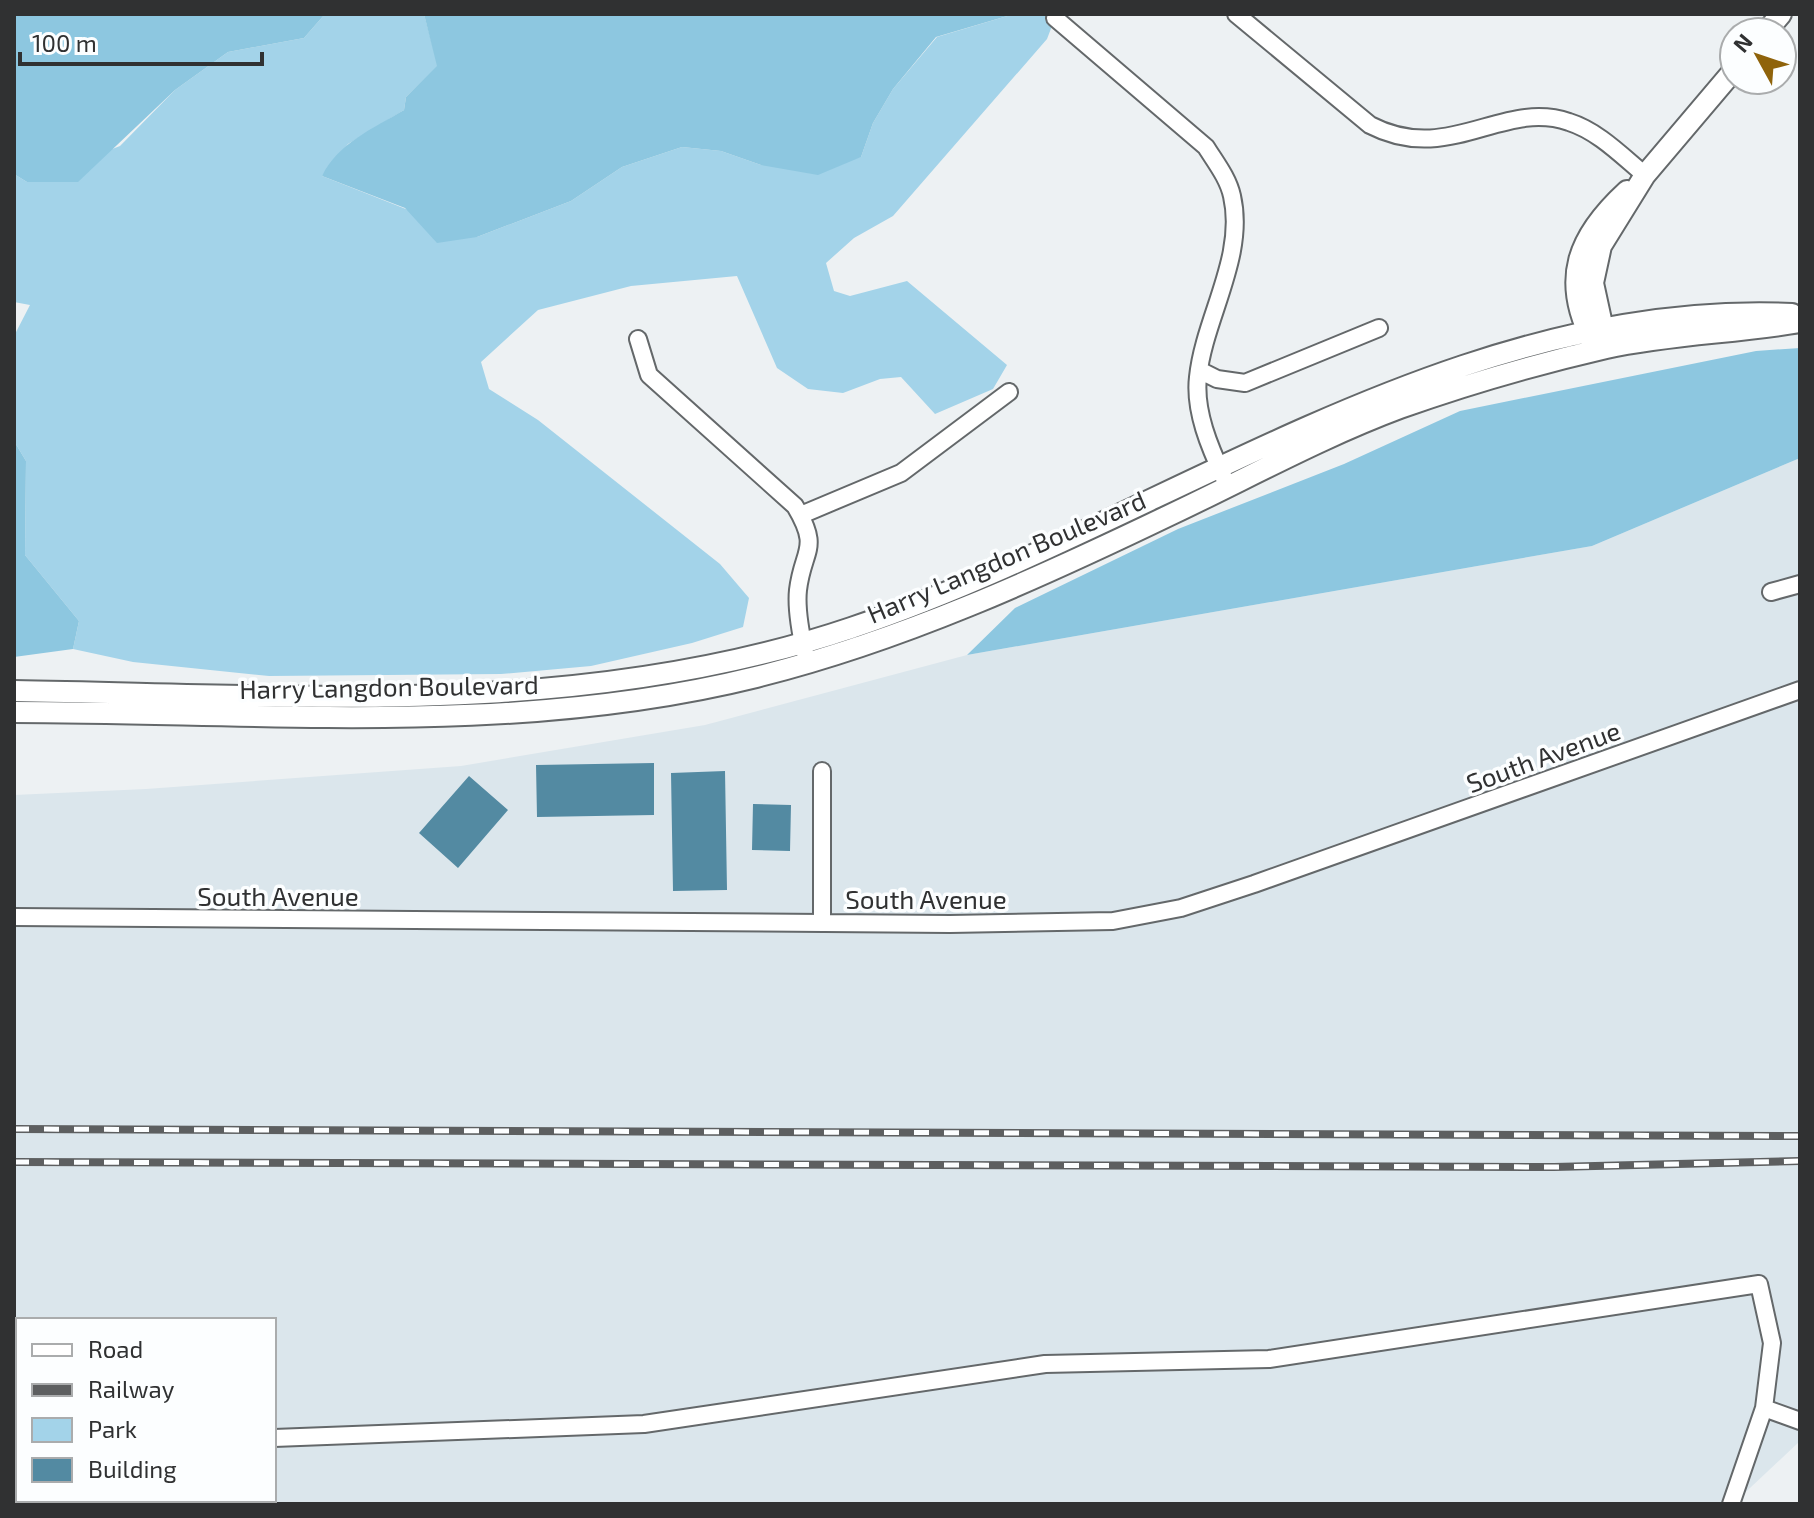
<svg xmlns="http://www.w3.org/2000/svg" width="1814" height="1518" viewBox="0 0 1814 1518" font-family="'Exo 2',sans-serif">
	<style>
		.built { fill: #dbe6ec; fill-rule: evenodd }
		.green { fill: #a3d3e9 }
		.forest { fill: #8dc7e0 }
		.building { fill: #538aa2 }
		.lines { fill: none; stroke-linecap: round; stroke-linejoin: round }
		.minor-casing { stroke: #64686a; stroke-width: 20 }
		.major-casing { stroke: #64686a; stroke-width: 24 }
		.minor { stroke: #fff; stroke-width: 16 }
		.major { stroke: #fff; stroke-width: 20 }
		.rail-casing { stroke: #5d5f60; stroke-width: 8 }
		.rail { stroke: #fcfeff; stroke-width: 5; stroke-dasharray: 15; stroke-linecap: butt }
		.labels { text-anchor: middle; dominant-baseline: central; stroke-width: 7; stroke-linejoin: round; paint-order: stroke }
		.street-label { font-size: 26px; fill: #303132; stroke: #fcfeff }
	</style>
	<rect width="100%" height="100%" fill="#edf1f3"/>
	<path class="built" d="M1800 458V1441L1733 1504H14V795L146 789 461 766 705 725 967 655 1592 546ZM18 1320H274V1500H18Z"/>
	<path class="green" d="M325 14H424L438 66 406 97 404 110 348 144 322 176 477 237 571 201 622 167 682 147 721 151 761 165 861 157 873 123 893 89 937 37 1014 14H1051L1055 18 1047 39 893 216 854 238 826 263 834 291 850 296 907 281 1007 365 993 389 935 414 901 377 880 379 843 393 808 389 777 368 737 276 631 286 538 310 481 362 489 389 538 420 720 564 749 598 743 627 692 643 591 666 501 674 269 676 133 662 73 649 79 621 25 555 26 461 14 441V336L30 305 14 302V174L27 182 120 146 175 90 228 52 304 38Z"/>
	<path class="forest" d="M14 14H325L304 38 228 52 175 90 78 182H27L14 174Z
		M424 14H1014L936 37 893 89 873 123 861 157 818 175 761 165 721 151 682 147 622 167 571 201 477 237 437 243 405 208 322 176C338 143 374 128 404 110L406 97 437 66Z
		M1800 348V458L1592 546 967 655 1015 608 1178 529 1344 464 1460 411 1756 351Z
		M14 441 26 461 25 555 79 621 73 649 14 657Z"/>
	<path class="building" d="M654 763V815L537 817 536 765Z
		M725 771 727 890 673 891 671 773Z
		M469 776 508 810 458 868 419 833Z
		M753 804 791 805 790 851 752 850Z"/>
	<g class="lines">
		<g class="minor-casing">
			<path id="minor" d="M1236 14 1370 125C1449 166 1502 99 1569 122 1598 131 1622 156 1645 175
				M1055 18 1206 147C1216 163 1228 178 1232 196 1246 257 1204 318 1198 377 1194 411 1210 448 1224 478
				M638 339 649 375 795 506C821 550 803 548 798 590 796 608 801 635 805 653
				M1199 370 1217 379 1245 383 1379 328
				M801 515 901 473 1009 392
				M1771 592 1800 584
				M14 917 950 924 1113 921 1181 908 1254 884 1800 690
				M822 922V771
				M1764 1408 1800 1421
				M274 1438 644 1424 1045 1364 1269 1359 1759 1284 1772 1343 1764 1408 1731 1504
				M14 1462 18 1461"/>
		</g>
		<g class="major-casing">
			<path id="major" d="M1766 32 1781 14
				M1593 342C1560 279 1578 236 1627 191
				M1601 342 1603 329 1593 283 1601 246 1645 175 1734 70
				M14 691C293 695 582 719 851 628 1163 523 1449 299 1792 314
				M14 712C261 712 514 737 756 677 901 641 1039 578 1172 514 1248 478 1322 437 1400 408 1467 384 1537 364 1606 348 1670 334 1736 333 1800 322"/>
		</g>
		<use href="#minor" class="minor"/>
		<use href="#major" class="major"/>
		<g class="rail-casing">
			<path id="rail" d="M14 1129 1800 1136
				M14 1162 1554 1167 1800 1161"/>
		</g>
		<use href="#rail" class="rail"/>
	</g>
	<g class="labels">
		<g class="street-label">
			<text transform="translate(1006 556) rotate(-23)">Harry Langdon Boulevard</text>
			<text transform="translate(389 686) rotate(-1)">Harry Langdon Boulevard</text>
			<text transform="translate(1543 756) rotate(-20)">South Avenue</text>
			<text x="278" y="895">South Avenue</text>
			<text x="926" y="898">South Avenue</text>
		</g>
	</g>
	<rect width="1814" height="1518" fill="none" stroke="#303132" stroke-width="32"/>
	<rect x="16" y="1318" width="260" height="184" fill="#fcfeff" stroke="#aaacad" stroke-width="2"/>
	<rect x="32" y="1344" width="40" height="12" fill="#ffffff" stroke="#aaacad" stroke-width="2"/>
	<text x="88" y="1358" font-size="24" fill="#303132">Road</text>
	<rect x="32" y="1384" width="40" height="12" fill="#5d5f60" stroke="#aaacad" stroke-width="2"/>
	<text x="88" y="1398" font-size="24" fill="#303132">Railway</text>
	<rect x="32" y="1418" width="40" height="24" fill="#a3d3e9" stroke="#aaacad" stroke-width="2"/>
	<text x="88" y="1438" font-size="24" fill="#303132">Park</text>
	<rect x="32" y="1458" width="40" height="24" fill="#538aa2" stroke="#aaacad" stroke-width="2"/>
	<text x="88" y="1478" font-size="24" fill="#303132">Building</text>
	<g transform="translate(1758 56) rotate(310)"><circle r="38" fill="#fcfeff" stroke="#aaacad" stroke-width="2"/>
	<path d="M0-6L14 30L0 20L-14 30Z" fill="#8f630b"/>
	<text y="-12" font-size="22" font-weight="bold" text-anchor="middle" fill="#303132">N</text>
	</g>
	<path d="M20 52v12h242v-12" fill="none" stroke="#303132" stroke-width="4"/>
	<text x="32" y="52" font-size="24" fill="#303132" stroke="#fcfeff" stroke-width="6" paint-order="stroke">100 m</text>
</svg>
